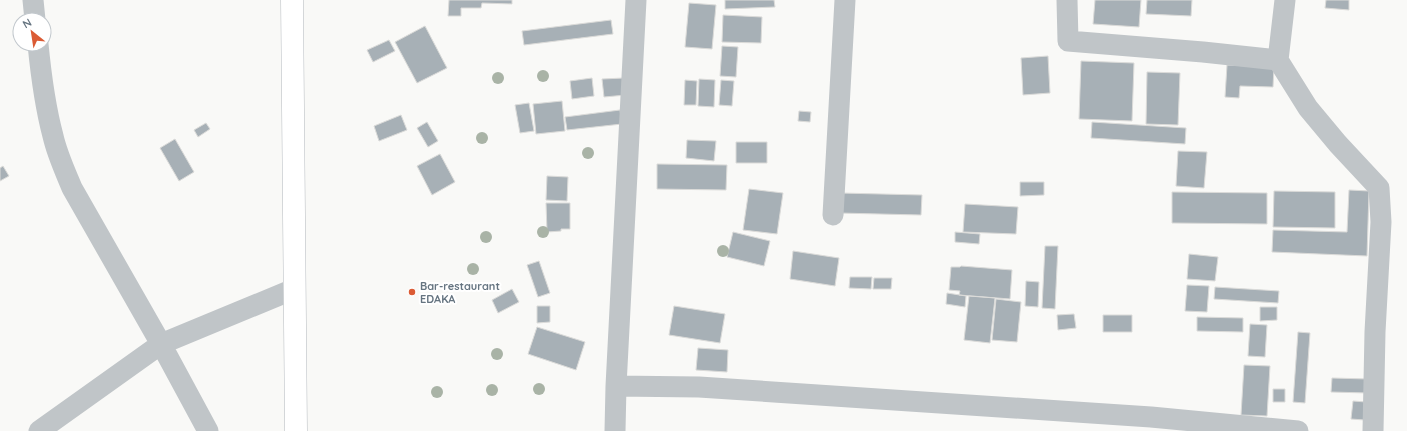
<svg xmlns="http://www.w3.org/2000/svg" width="1407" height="431" viewBox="0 0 1407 431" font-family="Quicksand,sans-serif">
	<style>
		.building { fill: #a7b0b6; stroke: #dbdbd9 }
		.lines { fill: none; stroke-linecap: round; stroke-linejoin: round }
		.secondary-casing { stroke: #b5babf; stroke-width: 23 }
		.street { stroke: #c0c5c8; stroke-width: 21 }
		.secondary { stroke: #fff; stroke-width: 22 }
		.tree { fill: #a9b3a6 }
		.poi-dot { fill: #db5b34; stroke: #fff; stroke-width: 1.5 }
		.labels { text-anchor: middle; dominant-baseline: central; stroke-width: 4; stroke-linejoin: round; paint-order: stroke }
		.poi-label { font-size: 11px; font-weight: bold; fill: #657480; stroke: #fff; text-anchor: start }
	</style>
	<rect width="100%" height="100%" fill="#f9f9f7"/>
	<path class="building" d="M449 0H512V4L482 3 481 8H461V16H448Z
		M725 0H774L775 7 725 9Z
		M1095 0H1141L1139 27 1093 24Z
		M1147 0H1192L1191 16 1146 14Z
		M1326 0H1349V10L1325 8Z
		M689 3 716 5 712 49 685 47Z
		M723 15 762 17 761 43 722 42Z
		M611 20 613 34 524 45 522 31Z
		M425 26 447 68 417 83 395 42Z
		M389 40 395 51 373 62 367 50Z
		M722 46 738 47 736 77 720 76Z
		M1048 56 1050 93 1023 95 1021 58Z
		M1081 61 1134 63 1132 121 1079 119Z
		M1227 65 1274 67 1273 87 1240 86 1239 98 1225 97Z
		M1147 72 1180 73 1178 125 1146 124Z
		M592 78 594 96 572 99 570 81Z
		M624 78 626 95 604 97 602 79Z
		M699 79 715 80 714 107 698 106Z
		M685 80 697 81 696 105H684Z
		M721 80 734 81 732 106 719 105Z
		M562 101 565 131 536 134 533 104Z
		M529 103 534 131 520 133 515 105Z
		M620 110 622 124 567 130 565 117Z
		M799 111 811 112 810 122 798 121Z
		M401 115 407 130 379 141 374 126Z
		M427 122 438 141 428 147 417 128Z
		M1092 122 1186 128 1185 144 1091 138Z
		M206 123 210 129 198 137 194 130Z
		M175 139 194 172 179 181 160 148Z
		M687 140 716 141 714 161 686 158Z
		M736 142H767V163H736Z
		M1178 151 1207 152 1204 188 1176 186Z
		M440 154 455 182 432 195 417 166Z
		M657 164 727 165 726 190 657 189Z
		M3 166 9 176 0 181V168Z
		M547 176 568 177 567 201 546 200Z
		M1020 182H1044V195L1020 196Z
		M749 189 783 193 777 234 743 230Z
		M1349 190 1369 191 1367 256 1272 252 1273 230 1347 232Z
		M1274 191 1335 192V228L1273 227Z
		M1172 192 1267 193V224L1172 223Z
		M840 193 922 195 921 215 839 213Z
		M546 203H570V229H561V231L547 232Z
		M965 204 1018 207 1016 234 963 232Z
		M733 232 770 241 764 266 727 257Z
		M955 232 980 234 979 244 955 242Z
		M1045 246H1058L1055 309 1042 308Z
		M793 251 839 258 835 286 790 279Z
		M1189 254 1218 257 1215 281 1187 279Z
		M539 261 550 293 538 297 527 265Z
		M961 266 1012 270 1010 299 959 295 960 291 949 290 951 267H960Z
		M850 277H872L871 289 849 288Z
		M874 278H892L891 289H873Z
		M1026 281 1039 282 1038 307 1025 306Z
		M1187 285 1209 286 1207 312 1185 311Z
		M1215 287 1279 291 1278 303 1214 299Z
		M512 289 519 302 498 313 492 300Z
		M947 293 966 296 965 307 946 304Z
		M969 296 995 298 990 343 964 340Z
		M996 299 1021 302 1017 342 992 340Z
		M537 306H550V322L537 323Z
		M674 306 725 314 720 343 669 335Z
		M1260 307H1277V320L1260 321Z
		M1074 314 1076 328 1058 330 1057 315Z
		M1103 315H1132V332H1103Z
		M1197 317 1243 318V332L1197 331Z
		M1250 324 1267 325 1265 357 1248 356Z
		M537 327 585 342 576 370 528 354Z
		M1298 332 1310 333 1305 403 1293 402Z
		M698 348 728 350 727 372 696 370Z
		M1244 365 1270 366 1267 416 1241 415Z
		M1332 378 1368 379V393L1331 392Z
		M1273 389H1285V402H1273Z
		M1353 401 1366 402 1365 420 1351 419Z"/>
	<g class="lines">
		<g class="secondary-casing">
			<path id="secondary" d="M292 0 296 431"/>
		</g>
		<path class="street" d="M33 0 35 20
			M1067 0 1068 41 1203 52 1278 60
			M1285 0 1278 60 1308 108 1338 144 1379 188 1381 222 1375 332 1373 431
			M38 44C41 75 45 106 53 136 57 154 65 171 72 188L161 344 208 431
			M833 215 845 0
			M616 386 699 387 1151 417 1298 431
			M39 431 161 344 294 289
			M615 431 616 386 636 0"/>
		<use href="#secondary" class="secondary"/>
	</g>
	<g class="tree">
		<circle cx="543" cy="76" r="6"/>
		<circle cx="498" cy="78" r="6"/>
		<circle cx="482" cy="138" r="6"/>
		<circle cx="588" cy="153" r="6"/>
		<circle cx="543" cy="232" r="6"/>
		<circle cx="486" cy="237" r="6"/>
		<circle cx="723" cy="251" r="6"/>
		<circle cx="473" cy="269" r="6"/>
		<circle cx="497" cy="354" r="6"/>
		<circle cx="539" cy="389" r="6"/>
		<circle cx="492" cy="390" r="6"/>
		<circle cx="437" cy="392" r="6"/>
	</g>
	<circle class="poi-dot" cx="412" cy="292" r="4"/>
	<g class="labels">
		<g class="poi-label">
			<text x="420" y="286">Bar-restaurant<tspan x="420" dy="13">EDAKA</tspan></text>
		</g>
	</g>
	<g transform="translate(32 32) rotate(330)"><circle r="19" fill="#ffffff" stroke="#c1c7cc"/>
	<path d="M0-3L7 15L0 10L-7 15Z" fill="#db5b34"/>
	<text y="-6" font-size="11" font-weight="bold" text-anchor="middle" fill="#657480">N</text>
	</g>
</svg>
